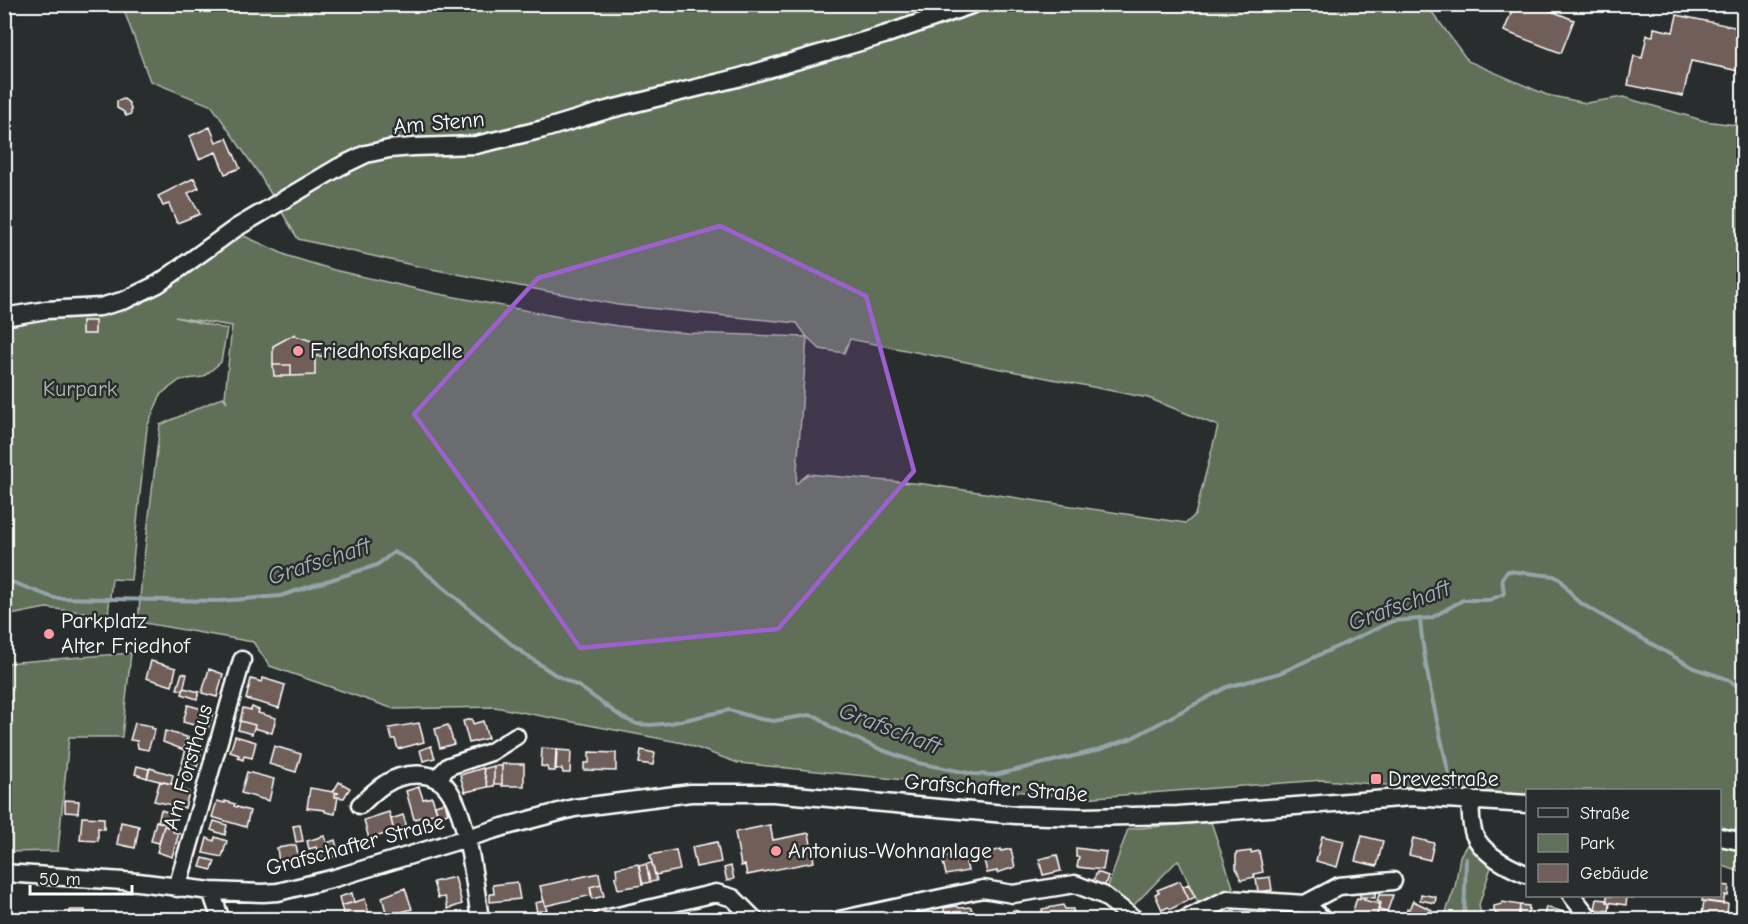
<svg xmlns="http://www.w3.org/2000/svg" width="1748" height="924" viewBox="0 0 1748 924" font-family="'Comic Neue',sans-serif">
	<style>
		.green { fill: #607059; stroke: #b0b8ac; stroke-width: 1.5; fill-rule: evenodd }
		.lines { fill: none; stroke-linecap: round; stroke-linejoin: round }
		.stream { stroke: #94a5a9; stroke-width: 4 }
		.building { fill: #705f58; stroke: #fff; stroke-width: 1.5 }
		.minor-casing { stroke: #fff; stroke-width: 21 }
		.minor { stroke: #2a2d2e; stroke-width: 16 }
		.marked { fill: #9c61cf; fill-opacity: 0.2; stroke: #9c61cf; stroke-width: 4.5; stroke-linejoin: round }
		.poi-dot { fill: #ff9aa2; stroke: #2a2d2e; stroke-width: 2 }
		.labels { text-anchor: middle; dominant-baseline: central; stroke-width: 5; stroke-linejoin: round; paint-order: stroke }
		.street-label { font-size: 22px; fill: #fff; stroke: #2a2d2e }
		.poi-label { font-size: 22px; fill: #fff; stroke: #2a2d2e; text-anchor: start }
		.park-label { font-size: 22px; fill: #b0b8ac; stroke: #2a2d2e }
		.water-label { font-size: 24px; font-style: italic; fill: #a6b4b8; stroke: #2a2d2e }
	</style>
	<rect width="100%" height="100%" fill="#2a2d2e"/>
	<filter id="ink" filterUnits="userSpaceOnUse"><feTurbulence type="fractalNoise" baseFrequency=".0167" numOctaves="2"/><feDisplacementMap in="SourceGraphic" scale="12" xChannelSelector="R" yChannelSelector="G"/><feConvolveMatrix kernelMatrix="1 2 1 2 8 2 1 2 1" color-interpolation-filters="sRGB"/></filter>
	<g filter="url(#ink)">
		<path class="green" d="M122 5H1427L1468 61 1547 95 1586 103 1623 97 1705 121 1743 126V833L1720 828V790H1528L1527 796 1323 780 1082 798 738 763 683 743 495 707 394 709 270 666 253 642 138 622 142 574 160 425 223 397 227 402 225 397 232 326 175 317 227 329 221 362 203 377 180 380 161 394 147 427 131 580 112 579 108 615 46 608 5 616V323L149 293 242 235 288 256 334 270 434 293 560 317 618 326 687 333 807 337 797 323 618 305 421 267 298 239 259 174 212 106 150 81ZM807 337 820 349 844 353 850 339 1148 398 1218 426 1195 515 1186 523 924 484 808 474 796 484Z
			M131 653 122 737H69L58 851 5 852V663Z
			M1211 822 1233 887 1222 896 1200 907 1178 860 1130 909 1106 892 1128 829Z
			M1468 843 1492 864 1479 905 1482 919 1443 920 1455 887 1460 856Z
			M1720 846 1743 851V873L1720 865Z"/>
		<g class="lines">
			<path class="stream" d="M4 579 54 598 220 601 280 596 377 565 394 552 413 562 516 648 554 674 580 687 623 718 637 724 651 725 671 723 729 710 760 719 774 721 809 715 818 717 832 728 882 750 918 763 973 774 995 775 1095 751 1132 738 1227 687 1280 673 1393 621 1431 618 1463 600H1489L1504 594 1502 578 1508 571 1554 576 1561 580 1575 599 1587 607 1694 668 1727 679 1744 690
				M1420 620C1425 673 1438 724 1449 775
				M1464 920 1466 859"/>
		</g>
		<path class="building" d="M1515 4H1534L1574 20 1561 53 1504 31Z
			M1677 15 1744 29V72L1691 61 1683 96 1628 85 1634 56 1642 58 1647 35 1653 36 1654 28 1673 32Z
			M124 99 129 103 131 109V114L126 116 124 112 117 108V101Z
			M210 127 216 142 227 138 240 168 225 174 216 152 199 159 190 136Z
			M194 178 199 188 188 193 200 214 177 223 169 204 163 206 158 196Z
			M82 321H95V334H82Z
			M295 334 296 336 324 345V356H315V375L291 376V365H273V346Z
			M273 365H291V376H274Z
			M151 661 176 668 172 686 146 678Z
			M209 669 223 674 217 697 202 693Z
			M182 673 187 674 183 690 177 689Z
			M263 678 285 685 279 708 246 699 251 679 262 682Z
			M184 688 199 692 197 699 182 694Z
			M188 705 213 712 208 729 183 722Z
			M252 707 259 710 258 713 276 718 272 733 254 728 255 725 240 721 243 708 251 710Z
			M472 719 473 724 483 721 488 738 469 743 463 721Z
			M240 721 255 725 252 734 238 730Z
			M135 723 152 726 151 728 155 729 148 750 138 748 137 741 130 740Z
			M419 723 424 742 398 749 395 739H392L389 728Z
			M448 725 454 744 440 748 435 729Z
			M165 731 187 737 184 750 163 742Z
			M235 736 256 742 252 758 244 756 243 760 238 758 239 755 230 752Z
			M189 738 197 740 196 743 203 745 197 767 182 763Z
			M274 746 301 754 296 772 269 764Z
			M431 746 435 758 423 761 420 750Z
			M542 748 556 749 555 771H548L547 767 541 766Z
			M557 750 571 751 570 773H563L562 769H556Z
			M641 750 655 753 653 765 639 763Z
			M589 752 616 753V771L584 770V763H589Z
			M182 763 195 767 192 779 178 775Z
			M502 764H524V786H502Z
			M137 766 149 769 147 778 135 774Z
			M494 766H502V784H494Z
			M494 766V786L488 787 483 769Z
			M150 768 173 775 171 784 147 778Z
			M483 768 488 787 465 792 460 775Z
			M247 772 274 779 269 801 241 793Z
			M160 781 184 787 183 790 189 792 185 808 154 801Z
			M339 782 350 788 344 798 335 797V794L339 793 333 792Z
			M419 787 423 799 432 797 437 813 414 819 406 791Z
			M310 788 339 793 335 794V797H338L335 814 325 812V810L307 808Z
			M65 800 79 801 78 813 65 812Z
			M217 801 225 803V801L235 804 234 806 250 811 246 827 212 817Z
			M445 802 448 813 438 816 435 805Z
			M161 810 174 814 170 825 158 822Z
			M389 812 394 831 369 839 364 820Z
			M403 815 407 827 394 831 391 819Z
			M82 817 104 818V829L98 828V841L80 840Z
			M156 821 170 825V827L164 826 159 843 151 841Z
			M214 821 227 825 225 835 211 830Z
			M121 822 139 826 135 848 117 844Z
			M300 825 303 841 296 842 293 826Z
			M770 825 773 840 809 833 814 862 747 875 745 865 741 866 735 832Z
			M164 826 174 829 173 832 179 833 172 857 157 852Z
			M324 836 327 843 335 840 339 855 320 861 316 847 309 849 307 841Z
			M1322 836 1344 841 1337 867 1316 861Z
			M1362 836 1383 841 1377 866 1355 861Z
			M215 837 227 841 222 857 203 853 207 838 214 841Z
			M1413 838 1434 843 1430 860 1409 855Z
			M717 842 721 862 696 867 692 847Z
			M296 845 299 859 279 863 277 848Z
			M1076 848 1106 852 1103 870 1077 867 1079 857H1076Z
			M1001 849V851L1011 849 1015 867 997 873V871L987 873 983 855Z
			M676 850 680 870 655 875 650 855Z
			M1251 851V853L1259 851 1263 872 1254 874 1255 877 1241 880 1236 868V853Z
			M964 853 968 871 946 875 942 857Z
			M1057 855 1061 871 1043 875 1039 859Z
			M203 858 215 861 212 870 200 867Z
			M652 863 657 881 650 882 646 864Z
			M638 864 643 885 618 889 615 877 617 876 616 868Z
			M646 864 650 882 642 884 639 866Z
			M731 866 734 879 727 881 724 868Z
			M1097 872 1108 876 1104 888 1092 884Z
			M599 873 601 884 590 887 592 895 545 906 540 886Z
			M455 877 462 904 448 909 445 897 438 898 433 882Z
			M1270 877 1272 890 1258 892 1256 879Z
			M1180 881 1189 900 1171 909 1168 907 1162 910 1155 894 1159 892 1157 890Z
			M517 882 520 899 490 902V894H494L493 885Z
			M601 884 604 896 592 899 590 887Z
			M1188 884 1195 897 1189 900 1183 887Z
			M1720 885 1729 886 1728 896 1725 895 1723 904 1702 901 1703 896H1720Z
			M1375 887V898L1360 897V888Z
			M405 888 412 909 387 916 382 897Z
			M352 893 354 902 341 906 339 897Z
			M1421 894 1436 897 1435 903 1420 900Z
			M1379 895H1393L1387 912 1379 910 1381 903 1377 901Z
			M1607 896H1634L1633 898 1627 897 1626 905 1607 902Z
			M1357 898 1379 904 1377 916 1375 915 1374 920 1361 918 1350 920Z
			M365 899 370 918 348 920 347 914 344 915 341 906Z
			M1597 899 1607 900V902L1610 903 1609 911 1595 909Z
			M544 901 547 910 537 912 535 903Z
			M1413 901 1432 910 1428 920H1413L1406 916 1407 909H1409Z
			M1704 901 1728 904 1727 914H1724L1723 920H1701Z
			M1502 902 1520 905 1518 920H1500V915L1496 914 1494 911V906L1502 904Z
			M1063 905 1065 909H1073L1075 920H1043L1042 909Z
			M1520 905 1529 906 1528 920H1518Z
			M957 906 959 908 971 907 974 920H944V908Z
			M1546 907 1564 912 1562 920H1543Z
			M70 910H85L84 920H70Z
			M1013 910 1018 911V914H1026V920H1004V913H1012Z"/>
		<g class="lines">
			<g class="minor-casing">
				<path id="minor" d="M4 317 46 310 100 307 125 300 158 284 236 228 339 167 366 154 389 149 413 147 476 145 544 129 607 110 737 78 884 35 974 4
					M436 779 449 766 491 752 516 736
					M1470 799C1471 810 1470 823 1474 834 1482 854 1508 867 1528 875
					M360 805C368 798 375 790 385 784 403 772 434 769 448 789 468 816 475 885 480 920
					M1720 837 1744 842
					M4 873 138 882 211 891 263 893 278 892 335 878 503 827 574 808 691 793H773L1016 815 1083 817 1178 815 1412 797 1528 804
					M177 888 242 660
					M211 891 221 920
					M1572 896 1591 920
					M1305 904 1339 886 1393 881
					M601 920 716 893 733 898 755 920
					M839 920 983 889 1013 894 1075 884 1103 895 1136 920
					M1184 920 1228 899 1305 904 1324 920"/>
			</g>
			<use href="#minor" class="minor"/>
		</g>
	</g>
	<path class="marked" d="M720 226 866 296 914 471 778 629 580 648 513 551 414 414 538 278Z"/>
	<g class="poi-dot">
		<circle cx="298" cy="351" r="6"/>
		<circle cx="49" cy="634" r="6"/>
		<rect x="1370" y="773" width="12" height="12" rx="3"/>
		<circle cx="776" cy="851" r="6"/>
	</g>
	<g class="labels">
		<g class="street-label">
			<text transform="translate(439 123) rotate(-5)">Am Stenn</text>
			<text transform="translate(188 767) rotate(-74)">Am Forsthaus</text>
			<text transform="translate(996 788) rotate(4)">Grafschafter Straße</text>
			<text transform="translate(355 845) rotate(-15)">Grafschafter Straße</text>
		</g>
		<g class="poi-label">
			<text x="310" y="351">Friedhofskapelle</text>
			<text x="61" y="621">Parkplatz<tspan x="61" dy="25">Alter Friedhof</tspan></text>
			<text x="1388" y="779">Drevestraße</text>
			<text x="788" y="851">Antonius-Wohnanlage</text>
		</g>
		<g class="park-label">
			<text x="80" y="389">Kurpark</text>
		</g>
		<g class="water-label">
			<text transform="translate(319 561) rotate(-18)">Grafschaft</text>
			<text transform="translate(1399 605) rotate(-20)">Grafschaft</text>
			<text transform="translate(890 728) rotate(21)">Grafschaft</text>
		</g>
	</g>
	<rect width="1748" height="924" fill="none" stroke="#2a2d2e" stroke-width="24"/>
	<rect x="12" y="12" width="1724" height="900" fill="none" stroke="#fff" stroke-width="2" filter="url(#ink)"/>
	<rect x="1526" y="789" width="195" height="108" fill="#2a2d2e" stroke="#7f8182" stroke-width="1.5"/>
	<rect x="1538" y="808" width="30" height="9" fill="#2a2d2e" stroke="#7f8182" stroke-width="1.5"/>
	<text x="1580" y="819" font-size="18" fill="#ffffff">Straße</text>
	<rect x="1538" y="834" width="30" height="18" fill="#607059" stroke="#7f8182" stroke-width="1.5"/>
	<text x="1580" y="849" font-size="18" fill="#ffffff">Park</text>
	<rect x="1538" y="864" width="30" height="18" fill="#705f58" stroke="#7f8182" stroke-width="1.5"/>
	<text x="1580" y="879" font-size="18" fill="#ffffff">Gebäude</text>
	<path d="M30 885v9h102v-9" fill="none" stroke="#ffffff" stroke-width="3"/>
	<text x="39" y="885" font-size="18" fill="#ffffff" stroke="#2a2d2e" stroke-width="4.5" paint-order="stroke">50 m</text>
</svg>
